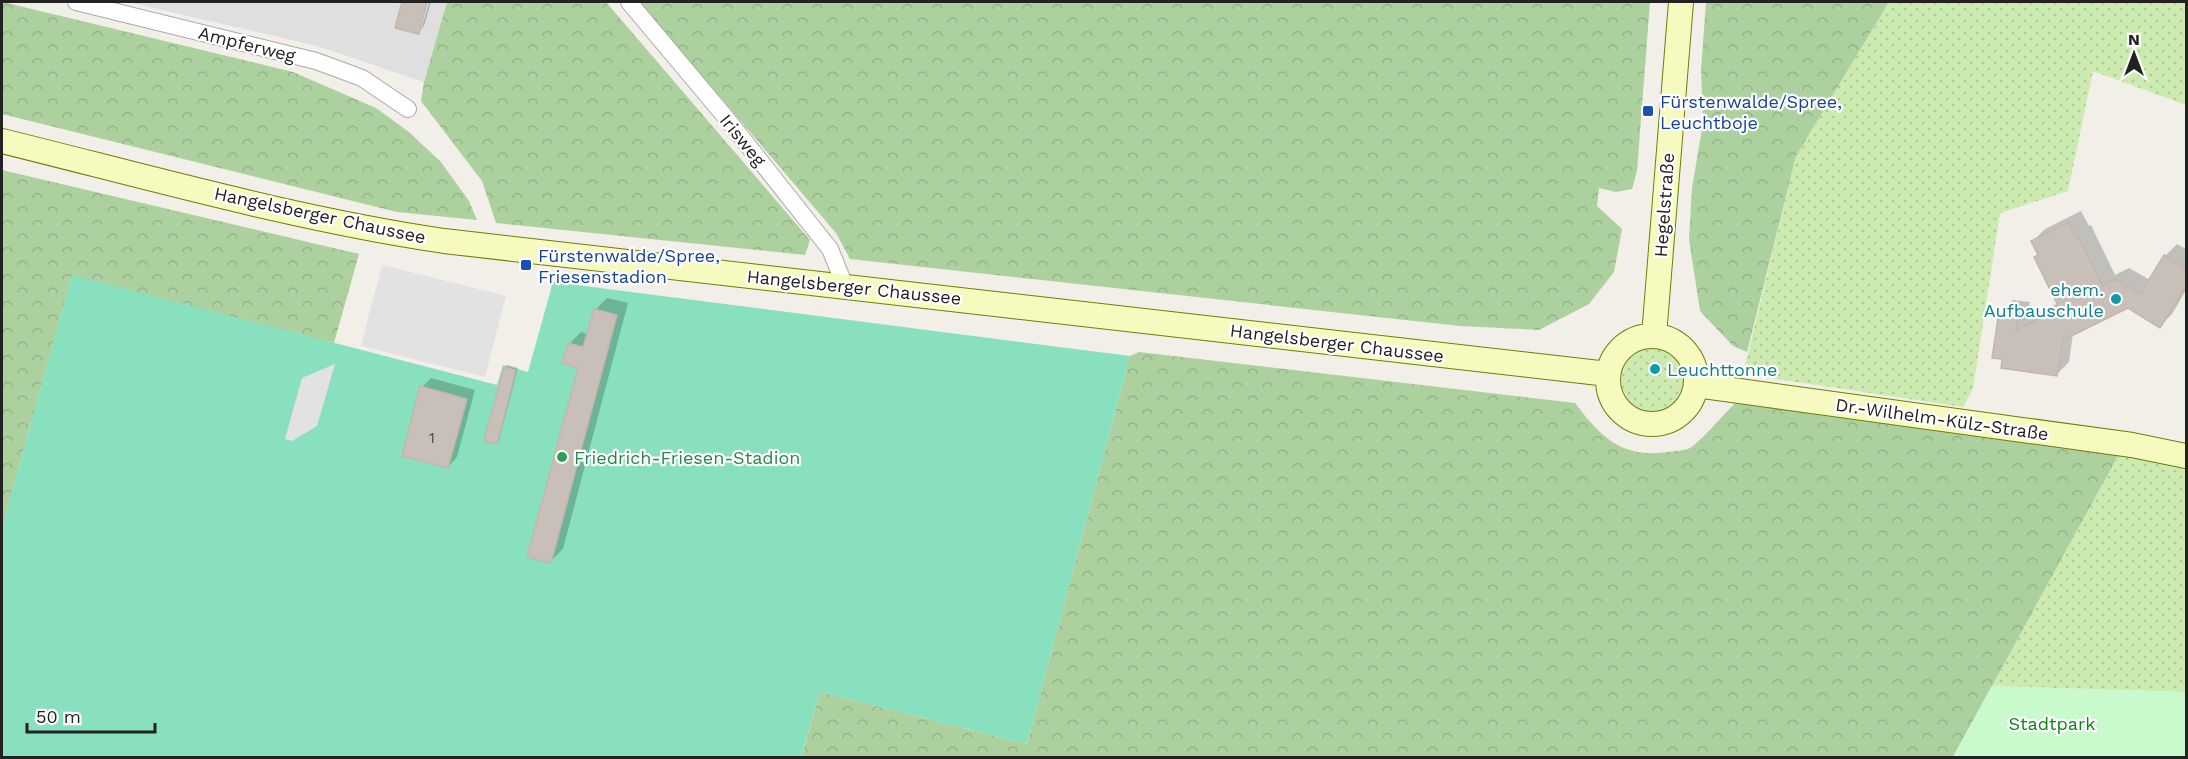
<svg xmlns="http://www.w3.org/2000/svg" width="2188" height="759" viewBox="0 0 2188 759" font-family="'Work Sans',sans-serif">
	<style>
		.residential { fill: #e0dfdf }
		.grass { fill: url(#grass-dots) }
		.forest { fill: url(#forest-crowns) }
		.park { fill: #c8facc }
		.pitch { fill: #88e0be }
		.parking { fill: #e2e2e2 }
		.shadow { fill: #0003 }
		.building { fill: #c7bfb8; stroke: #c4b6ab; stroke-width: 1.5 }
		.lines { fill: none; stroke-linecap: round; stroke-linejoin: round }
		.street-casing { stroke: #a9a9a9; stroke-width: 18 }
		.secondary-casing { stroke: #707d05; stroke-width: 26 }
		.street { stroke: #fff; stroke-width: 16 }
		.secondary { stroke: #f7fabf; stroke-width: 24 }
		.transit-dot { fill: #1a4fb4; stroke: #fff; stroke-width: 2 }
		.culture-dot { fill: #0f9aa8; stroke: #fff; stroke-width: 2 }
		.leisure-dot { fill: #2e9e5b; stroke: #fff; stroke-width: 2 }
		.labels { text-anchor: middle; dominant-baseline: central; stroke-width: 4.5; stroke-linejoin: round; paint-order: stroke }
		.number-label { font-size: 15px; fill: #4b4948 }
		.street-label { font-size: 18px; fill: #222; stroke: #fff }
		.transit-label { font-size: 18px; fill: #164399; stroke: #fff; text-anchor: start }
		.culture-label { font-size: 18px; fill: #0d838f; stroke: #fff; text-anchor: end }
		.leisure-label { font-size: 18px; fill: #27864d; stroke: #fff; text-anchor: start }
		.park-label { font-size: 18px; fill: #0c8416; stroke: #fff }
	</style>
	<defs>
		<pattern id="grass-dots" width="8" height="8" patternUnits="userSpaceOnUse" patternTransform="scale(1.5)"><rect width="8" height="8" fill="#cdebb0"/><path d="M2 2h.1M6 6h.1" fill="none" stroke="#b0c997" stroke-width="1.8" stroke-linecap="round"/></pattern>
		<pattern id="forest-crowns" width="20" height="18" patternUnits="userSpaceOnUse" patternTransform="scale(1.5)"><rect width="20" height="18" fill="#add19e"/><path d="M2 6a3 3 0 1 1 6 0M12 15a3 3 0 1 1 6 0" fill="none" stroke="#95b388"/></pattern>
	</defs>
	<rect width="100%" height="100%" fill="#f2efe9"/>
	<path class="residential" d="M128 2H447L424 82 317 46Z"/>
	<path class="grass" d="M1889 2H2186V105L2093 71 2068 191 2000 213 1973 389 1963 407 1743 374 1796 156Z
		M1619 381a34 34 0 1 1 68 0a34 34 0 1 1-68 0Z
		M2119 454 2186 469V692L1992 686Z"/>
	<path class="forest" d="M3 2 293 72 376 108 409 132 441 162 469 201 477 220 397 212 2 114V9Z
		M447 2H606L810 240 805 255 496 223 482 181 421 101 424 82Z
		M639 2H1650L1637 171 1632 189 1616 192 1599 188 1597 206 1622 229 1614 272 1589 304 1539 330 1460 326 850 259 836 233Z
		M1706 2H1889L1796 156 1747 352 1733 346 1700 311 1689 239 1692 188 1703 123 1701 69Z
		M2 170 359 254 334 343 72 276 2 528Z
		M1139 352 1575 403C1600 436 1622 459 1667 452 1673 451 1684 451 1690 448 1699 443 1726 412 1736 402L2119 454 1953 757 801 758 820 692 1027 744 1130 356Z"/>
	<path class="park" d="M1992 686 2186 692V757H1953Z"/>
	<path class="pitch" d="M72 275 497 385 503 365 528 372 553 282 1130 356 1027 744 820 692 801 757 2 758V528Z"/>
	<path class="parking" d="M382 265 506 296 485 377 361 346Z
		M335 364 317 426 292 441 285 439 302 378Z"/>
	<path class="shadow" d="M404 2H426L419 27H422L429 2H431L424 26 418 32 397 27Z
		M2081 211 2089 226 2091 225 2115 275 2129 268 2150 280 2165 256 2177 244 2186 249V290L2172 314 2160 326 2128 306 2073 333 2069 362 2056 375 2002 366 2000 312 2013 300 2030 302 2027 319 2058 303 2033 241 2045 229Z
		M607 298 628 303 563 549 551 561 580 367 569 344 581 332 588 334 595 310Z
		M508 365 518 368 499 440 496 443 505 367Z
		M431 378 475 390 457 457 448 467 422 387Z"/>
	<path class="building" d="M402 2H427L419 34 395 28Z
		M2069 222 2076 237 2078 236 2103 286 2116 279 2140 294 2164 255 2187 269V285L2160 328 2128 308 2063 340 2057 376 2001 368 2002 359 1992 358 1999 311 2018 314 2016 330 2059 308 2034 257 2038 255 2031 241Z
		M594 309 617 315 551 563 527 557 578 368 562 363 568 343 583 347Z
		M504 367 516 370 497 444 484 441Z
		M420 386 467 399 448 468 402 456Z"/>
	<g class="lines">
		<g class="street-casing">
			<path id="street" d="M76 2 316 61 362 78 408 109
				M629 2 727 119 830 249 845 286"/>
		</g>
		<g class="secondary-casing">
			<path id="secondary" d="M2 141C148 177 295 219 444 241L1608 374
				M1608 380a44 44 0 1 1 88 0a44 44 0 1 1-88 0Z
				M1654 336 1681 2
				M1696 385 2132 445 2186 456"/>
		</g>
		<use href="#street" class="street"/>
		<use href="#secondary" class="secondary"/>
	</g>
	<g class="transit-dot">
		<rect x="1642" y="105" width="12" height="12" rx="3"/>
		<rect x="520" y="259" width="12" height="12" rx="3"/>
	</g>
	<g class="culture-dot">
		<circle cx="2116" cy="299" r="6"/>
		<circle cx="1655" cy="369" r="6"/>
	</g>
	<circle class="leisure-dot" cx="562" cy="457" r="6"/>
	<g class="labels">
		<g class="number-label">
			<text x="432" y="438">1</text>
		</g>
		<g class="street-label">
			<text transform="translate(247 44) rotate(14)">Ampferweg</text>
			<text transform="translate(743 140) rotate(51)">Irisweg</text>
			<text transform="translate(1664 205) rotate(-86)">Hegelstraße</text>
			<text transform="translate(320 215) rotate(12)">Hangelsberger Chaussee</text>
			<text transform="translate(854 287) rotate(6)">Hangelsberger Chaussee</text>
			<text transform="translate(1337 343) rotate(7)">Hangelsberger Chaussee</text>
			<text transform="translate(1942 419) rotate(8)">Dr.-Wilhelm-Külz-Straße</text>
		</g>
		<g class="transit-label">
			<text x="1660" y="101">Fürstenwalde/Spree,<tspan x="1660" dy="21">Leuchtboje</tspan></text>
			<text x="538" y="255">Fürstenwalde/Spree,<tspan x="538" dy="21">Friesenstadion</tspan></text>
		</g>
		<g class="culture-label">
			<text x="2104" y="289">ehem.<tspan x="2104" dy="21">Aufbauschule</tspan></text>
			<text x="1667" y="369" text-anchor="start">Leuchttonne</text>
		</g>
		<g class="leisure-label">
			<text x="574" y="457">Friedrich-Friesen-Stadion</text>
		</g>
		<g class="park-label">
			<text x="2052" y="723">Stadtpark</text>
		</g>
	</g>
	<rect width="2188" height="759" fill="none" stroke="#222222" stroke-width="6"/>
	<g transform="translate(2134 54)" stroke="#ffffff" stroke-width="4.5" paint-order="stroke">
	<path d="M0-4.5L10 22L0 15L-10 22Z" fill="#222222"/>
	<text y="-9" font-size="16" font-weight="bold" text-anchor="middle" fill="#222222">N</text>
	</g>
	<path d="M27 723v9h128v-9" fill="none" stroke="#222222" stroke-width="3"/>
	<text x="36" y="723" font-size="18" fill="#222222" stroke="#ffffff" stroke-width="4.5" paint-order="stroke">50 m</text>
</svg>
